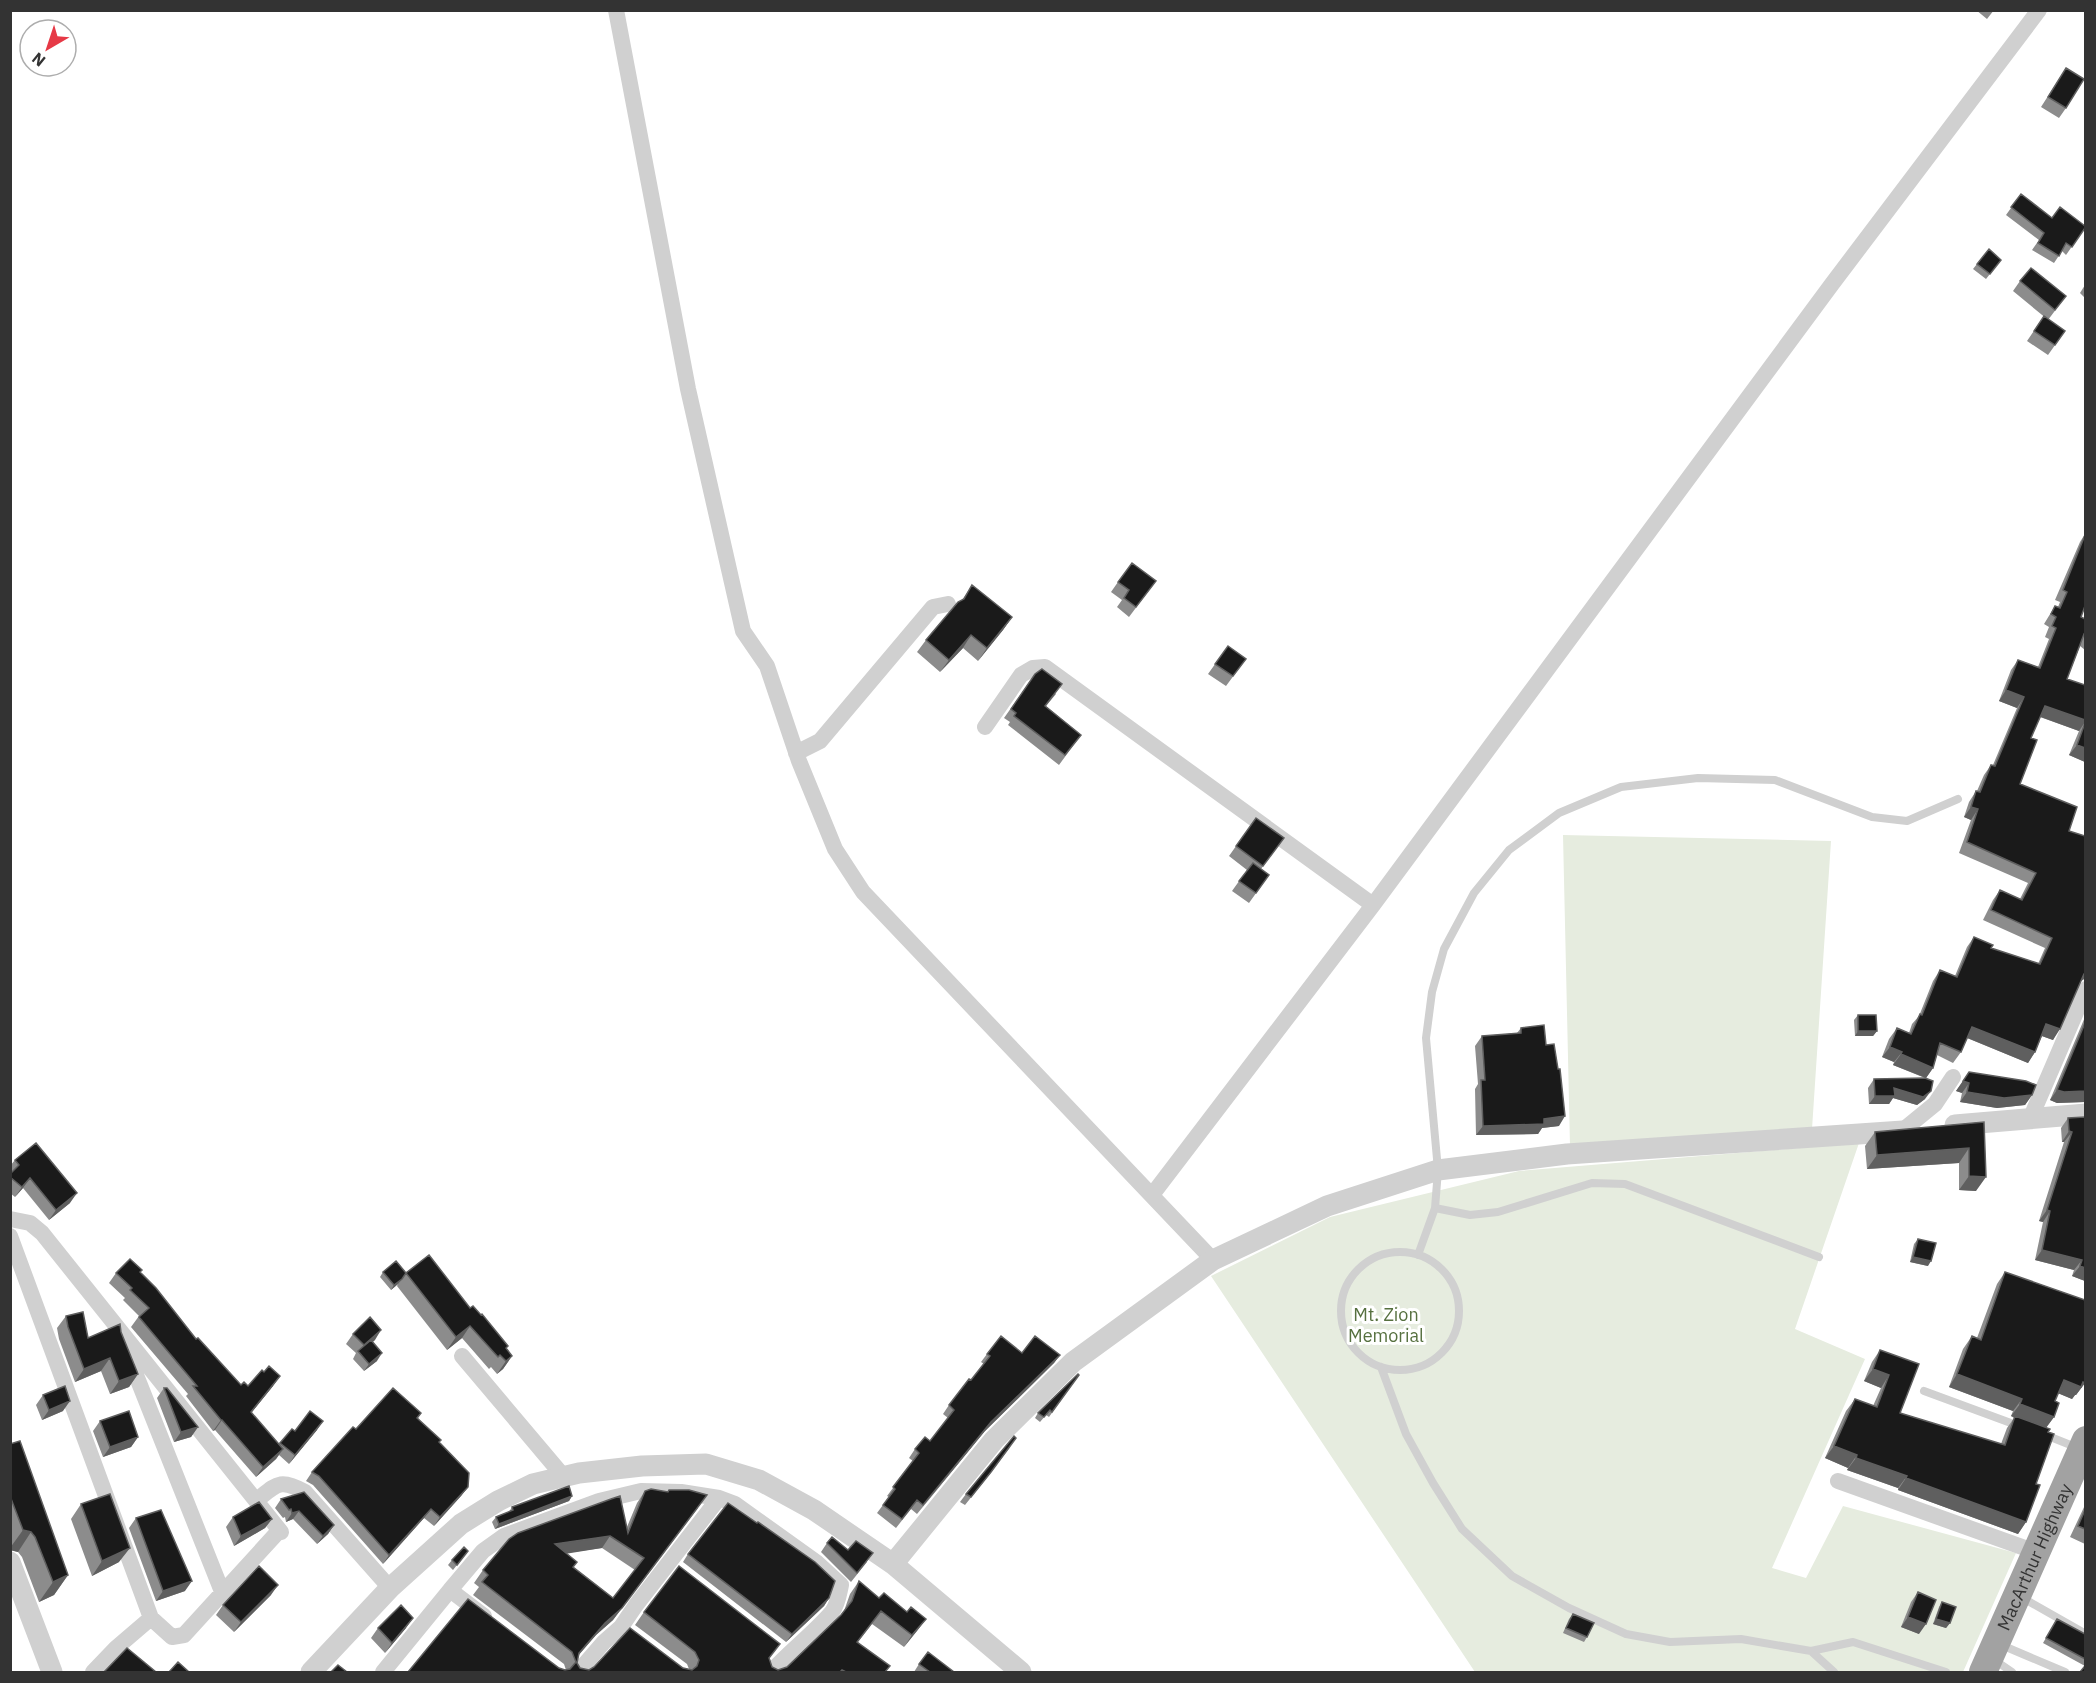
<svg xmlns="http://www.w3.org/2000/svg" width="2096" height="1683" viewBox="0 0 2096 1683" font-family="'IBM Plex Sans',sans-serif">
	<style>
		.green { fill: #e6ecdf }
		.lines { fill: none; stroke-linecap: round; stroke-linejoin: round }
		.service { stroke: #d0d0d0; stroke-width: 8 }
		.minor { stroke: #d0d0d0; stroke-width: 16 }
		.tertiary { stroke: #d0d0d0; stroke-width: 21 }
		.trunk { stroke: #a2a2a2; stroke-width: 28 }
		.wall { fill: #8c8c8c; fill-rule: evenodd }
		.shaded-wall { fill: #5f5f5f }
		.building { fill: #1a1a1a; stroke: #5f5f5f; stroke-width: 1.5; fill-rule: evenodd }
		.labels { text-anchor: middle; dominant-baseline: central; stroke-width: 6; stroke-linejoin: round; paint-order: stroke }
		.park-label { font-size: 18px; fill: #56703f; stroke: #fff }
		.street-label { font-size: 18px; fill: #333; stroke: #fff }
	</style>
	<rect width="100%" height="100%" fill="#fff"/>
	<path class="green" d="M1563 835 1831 841 1812 1129 1570 1146Z
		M1859 1143 1795 1329 1865 1359 1772 1568 1806 1578 1843 1506 2016 1553 1963 1672H1475L1211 1276 1330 1217 1519 1171Z"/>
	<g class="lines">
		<path class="service" d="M1435 1208 1470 1215 1498 1212 1592 1183 1625 1184 1819 1257
			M1341 1311a59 59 0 1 1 118 0a59 59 0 1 1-118 0Z
			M1418 1255 1435 1208 1438 1170 1426 1038 1432 992 1444 949 1474 893 1509 850 1559 813 1621 787 1698 778 1775 780 1872 817 1907 821 1958 799
			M1381 1367 1406 1434 1433 1483 1462 1529 1512 1576 1569 1608 1626 1634 1670 1642 1741 1639 1811 1651
			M1924 1391 2019 1426
			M2043 1434 2078 1448
			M2021 1597 2086 1634
			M1999 1644 2065 1672
			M1993 1659 2012 1672
			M1834 1672 1811 1651 1853 1642 1946 1672"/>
		<path class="minor" d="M616 10 688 389 743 631 767 666 799 761 835 849 863 892 1213 1260
			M985 727 1021 675 1033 668 1045 667 1373 905
			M796 753 820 741 933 607 948 604
			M2031 1117 2086 989
			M1902 1131 1935 1104 1953 1077
			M1152 1195 1373 905 1832 284 2039 10
			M10 1219 30 1223 42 1233 281 1532 277 1533 184 1635 172 1637 151 1618 10 1236
			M128 1355 223 1594
			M462 1356 564 1477
			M1838 1481 2036 1552
			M257 1500C277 1484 280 1478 305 1492L390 1588
			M484 1616 450 1590 483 1551 504 1536 599 1501 641 1491 681 1492 719 1498 735 1504 816 1562 841 1585C839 1594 838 1604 832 1612 814 1633 790 1651 771 1672
			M93 1672 116 1648 151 1618
			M383 1672 450 1590
			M578 1672 604 1642 621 1627 636 1605 719 1498"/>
		<path class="tertiary" d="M1955 1125 2086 1114
			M10 1562 52 1672
			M893 1564 994 1440 1073 1362 1213 1260 1327 1206 1438 1170 1567 1154 1903 1131
			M311 1672 390 1588 461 1524 498 1501 533 1484 579 1473 642 1466 706 1464 759 1480 814 1510 893 1564 1021 1672"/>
		<path class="trunk" id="s1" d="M1983 1672 2086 1440"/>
	</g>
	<path class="wall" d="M1976 10H1994L1987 19Z
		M2066 68V108L2059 118 2041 107Z
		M2021 194 2052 218 2085 228 2066 255 2062 251 2054 263 2032 250 2039 240 2006 215Z
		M2001 260 1986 279 1973 269 1977 264Z
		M2020 281 2066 296 2048 320 2065 331 2048 355 2027 341 2044 316 2047 319 2013 291Z
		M2085 285V298L2080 293Z
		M2085 534V606L2081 617 2085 619V650L2080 646 2067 679 2085 690V762L2069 755 2079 731 2040 717 2031 738 2020 784 2069 831 2085 836V979H2084L2081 981 2053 1040 2042 1036 2035 1052 2028 1063 1967 1038 1961 1052 1953 1063 1937 1055 1933 1068 1926 1078 1925 1099 1917 1105 1893 1098 1889 1104H1869L1868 1088 1874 1079 1925 1078 1893 1065 1894 1062 1882 1057 1889 1039 1897 1028 1909 1033 1912 1024 1919 1016 1933 981 1940 970 1955 976 1967 947 1974 937 1991 948 2038 964 2045 948 1983 920 1993 900 2000 890 2020 899 2028 883 1959 853 1971 820 1964 817 1969 802 1976 791H1977L1984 775 1991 765H1993L2017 708 1999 701 2011 670 2018 660 2038 667 2049 639 2045 637 2049 627 2044 624 2055 606 2058 607 2060 602 2055 600 2080 542Z
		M1156 581 1129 617 1117 607 1122 600 1111 592 1118 582Z
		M972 585 1012 617 1003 630 978 661 963 648 940 672 917 652 926 640 962 600Z
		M1228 646 1246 659 1226 686 1208 674Z
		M1035 674 1056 694 1046 706 1081 735 1059 765 1008 725 1010 722 1004 718Z
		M1256 818 1284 838 1261 869 1269 875 1249 903 1232 891 1247 870 1229 856Z
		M1858 1015 1877 1031 1873 1036H1855L1854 1020Z
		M2085 1017V1102L2057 1103 2050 1100Z
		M1521 1028 1546 1045 1559 1126 1542 1128 1538 1134 1476 1135 1475 1089 1478 1084 1475 1046 1482 1036 1517 1033Z
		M1969 1072 2032 1095 2025 1105 1997 1108 1960 1102 1962 1093 1956 1091Z
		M2085 1117V1281L2072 1276 2074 1270 2035 1260 2043 1222 2039 1221 2064 1142H2062L2061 1128 2068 1118Z
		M1984 1122 1976 1191 1959 1190V1163L1867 1169 1865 1146 1875 1132Z
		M15 1160 70 1203 49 1220 23 1188 15 1197 10 1193V1166Z
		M1918 1239 1928 1266 1910 1262 1914 1244Z
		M140 1272 196 1339 241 1385 273 1386 251 1413 279 1444 292 1429 295 1431 317 1430 289 1464 279 1455 276 1459 256 1477 215 1430 213 1431 186 1396 188 1394 131 1327 139 1316 123 1300 125 1298 109 1283 116 1273Z
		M383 1272 406 1273 470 1308 507 1349 512 1356 503 1369 497 1374 491 1367 489 1369 462 1338 447 1350 397 1286 398 1284 391 1290 380 1277Z
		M2005 1272 2085 1383 2076 1395H2075L2072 1399 2058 1393 2055 1401 2054 1417 2046 1428 2036 1484 2026 1522 2018 1534 1898 1490V1488L1847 1470 1848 1468 1825 1458 1846 1411 1855 1399 1873 1406 1881 1388 1864 1381 1872 1362 1880 1350 1900 1413 2001 1444 2007 1428 2014 1418 2011 1416 2013 1411 1949 1387 1963 1349 1972 1336 1977 1338 1997 1284Z
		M66 1316 88 1338 121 1332 138 1374 129 1387 110 1394 101 1371 75 1382 59 1339 57 1328Z
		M353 1334 375 1340 373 1341 377 1361 364 1371 353 1359 356 1353 346 1344Z
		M1022 1353 1060 1355 1054 1363 985 1431 917 1514 911 1509 896 1528 877 1513 889 1497 887 1496 913 1461 909 1458 915 1449 930 1441 948 1418 943 1414 949 1405 971 1380 984 1364 981 1362 987 1354Z
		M1079 1375 1049 1417 1046 1415 1040 1422 1035 1418 1038 1413Z
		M164 1388 198 1427 191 1437 174 1442 157 1398Z
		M43 1395 63 1411 42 1420 36 1405Z
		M421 1413 418 1418 439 1442 468 1487 461 1496 434 1526 424 1518 383 1564 313 1485 306 1481 312 1472 356 1429Z
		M100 1421 138 1437 131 1447 103 1457 93 1431Z
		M10 1444 68 1575 54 1595 39 1602 22 1557 18 1552 10 1550Z
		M1011 1446 985 1480 965 1505 960 1502 966 1494Z
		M645 1491 698 1508 613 1620 596 1635 578 1656 577 1663 580 1668 589 1670 683 1668 689 1669 687 1664 635 1625 644 1612 770 1659 772 1667 778 1670 787 1667 841 1615 844 1611 850 1594 859 1581 879 1598 907 1612 926 1619 904 1647 872 1624 858 1642 885 1672H408L559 1668 566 1670 564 1664 473 1595 479 1587 474 1583 483 1570 627 1527 637 1503ZM602 1548 635 1570 613 1598 573 1567 566 1553Z
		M572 1496 569 1501 495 1529 492 1522 496 1517 509 1512 512 1507Z
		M281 1499 334 1525 328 1534 317 1544 293 1519 286 1522 285 1517 283 1518 275 1508Z
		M81 1504 119 1562 92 1576 71 1519Z
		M2085 1505V1544L2070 1537Z
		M233 1517 272 1519 265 1528 234 1546 226 1527Z
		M136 1518 185 1591 156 1601 129 1528Z
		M827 1543 848 1550 867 1562 851 1582 821 1552Z
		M468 1551 453 1570 448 1565 452 1560Z
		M688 1554 829 1598 824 1606 786 1642 683 1562Z
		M1918 1592 1919 1634 1901 1627 1911 1602Z
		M271 1595 234 1632 216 1615 223 1605Z
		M1942 1602 1950 1623 1946 1628 1933 1624 1939 1607Z
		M1573 1614 1587 1637 1584 1642 1563 1633 1569 1619Z
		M2057 1619 2085 1634V1666L2043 1643Z
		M378 1628H406L385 1653 371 1638Z
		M919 1664 954 1672H914Z"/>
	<path class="shaded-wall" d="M1012 617 1003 630 978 661 987 648Z
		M971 635 963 648 940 672 949 660Z
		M2006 690 2024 697 2017 708 1999 701Z
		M2045 706 2085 720V722L2079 731 2038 716Z
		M2077 745 2085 748V762L2069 755Z
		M1971 807 1978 809 1971 820 1964 817Z
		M2085 973V979H2084L2077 984Z
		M2046 1024 2060 1029 2053 1040 2039 1035Z
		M1972 1027 2035 1052 2028 1063 1965 1037Z
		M1858 1031H1877L1873 1036H1855Z
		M1890 1047 1902 1052 1894 1062 1882 1057Z
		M1901 1054 1933 1068 1926 1078 1893 1065Z
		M1963 1081 1969 1083 1962 1093 1956 1091Z
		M1894 1088 1931 1091 1925 1099 1917 1105 1893 1098 1889 1104H1869L1875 1096Z
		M2057 1090 2085 1091V1102L2057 1103 2050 1100Z
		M1967 1092 2032 1095 2025 1105 1997 1108 1960 1102Z
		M1565 1116 1559 1126 1542 1128 1538 1134 1476 1135 1483 1126Z
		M2069 1131 2072 1132 2064 1142H2062Z
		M1969 1148 1959 1163 1867 1169 1877 1155Z
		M1969 1176 1986 1177 1976 1191 1959 1190Z
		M30 1178 23 1188 15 1197 22 1187Z
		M77 1193 70 1203 49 1220 56 1210Z
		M2047 1210 2050 1211 2043 1222 2039 1221Z
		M2042 1250 2082 1260 2074 1270 2035 1260Z
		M1913 1257 1931 1261 1928 1266 1910 1262Z
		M2080 1266 2085 1268V1281L2072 1276Z
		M402 1279 398 1284 391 1290 394 1285Z
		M470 1326 462 1338 447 1350 456 1337Z
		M381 1330 375 1340 360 1353 364 1345Z
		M382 1353 377 1361 364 1371 369 1364Z
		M1060 1355 1054 1363 985 1431 917 1514 991 1422Z
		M512 1356 503 1369 497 1374 506 1361Z
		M110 1358 101 1371 75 1382 84 1369Z
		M1873 1369 1889 1375 1881 1388 1864 1381Z
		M138 1374 129 1387 110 1394 119 1381Z
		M1957 1374 2022 1399 2013 1411 1949 1387Z
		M280 1376 273 1386 244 1422 251 1412Z
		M2064 1380 2083 1382 2085 1383 2076 1395H2075L2072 1399 2055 1392Z
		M70 1401 63 1411 42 1420 49 1410Z
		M2020 1404 2054 1417 2045 1429 2011 1416Z
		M221 1420H222L215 1430 213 1431Z
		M323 1421 317 1430 289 1464 295 1455Z
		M198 1427 191 1437 174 1442 181 1432Z
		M138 1437 131 1447 103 1457 110 1447Z
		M1834 1446 1857 1455 1848 1468 1825 1458Z
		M283 1449 276 1459 256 1477 263 1467Z
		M1856 1458 1907 1476 1898 1488 1847 1470Z
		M1906 1478 2026 1522 2018 1534 1898 1490Z
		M468 1487 461 1496 434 1526 440 1517Z
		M707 1495 613 1620 596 1635 575 1659 579 1653Z
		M572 1496 569 1501 495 1529 499 1524Z
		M431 1509 424 1518 383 1564 389 1555Z
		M299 1511 293 1519 286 1522 292 1513Z
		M272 1519 265 1528 234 1546 241 1536Z
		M334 1525 328 1534 317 1544 323 1536Z
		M23 1530 31 1532 18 1552 10 1550V1548Z
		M610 1536 602 1548 546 1557 555 1544Z
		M130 1548 119 1562 92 1576 102 1561Z
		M68 1575 54 1595 39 1602 53 1582Z
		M192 1581 185 1591 156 1601 163 1591Z
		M278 1585 271 1595 234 1632 241 1622Z
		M829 1598 824 1606 786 1642 792 1634Z
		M1908 1617 1926 1624 1919 1634 1901 1627Z
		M413 1618 406 1628 385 1653 392 1643Z
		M926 1619 917 1631 904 1647 912 1635Z
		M1936 1619 1950 1623 1946 1628 1933 1624Z"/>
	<path class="building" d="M2066 68 2084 79 2066 108 2048 97Z
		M2021 194 2052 218 2060 207 2085 226V228L2072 247 2066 243 2059 256 2038 243 2044 233 2011 207Z
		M1989 249 2001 260 1990 274 1977 264Z
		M2031 268 2066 296 2055 310 2020 281Z
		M2044 316 2065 331 2055 345 2034 331Z
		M2085 535V606L2081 617 2085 619V635L2084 634 2067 679 2085 685V720L2045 706 2031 738 2037 740 2020 784 2077 807 2069 831 2085 836V973L2084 974 2060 1029 2046 1024 2035 1052 1972 1027 1961 1052 1940 1043 1933 1068 1901 1054 1902 1052 1890 1047 1897 1028 1911 1034 1920 1014 1922 1015 1940 970 1957 977 1974 937 1993 945 1991 948 2040 964 2052 938 1991 910 2000 890 2022 900 2036 873 1967 842 1978 809 1971 807 1976 791 1980 792 1991 765 1995 766 2024 697 2006 690 2018 660 2040 668 2056 628 2052 626 2056 617 2051 614 2055 606 2060 608 2067 592 2063 590Z
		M1132 563 1156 581 1136 607 1124 598 1129 590 1118 582Z
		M972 585 1012 617 987 648 971 635 949 660 926 640 958 602 964 599Z
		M1228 646 1246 659 1233 676 1215 664Z
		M1042 669 1062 684 1045 706 1081 735 1065 755 1014 716 1016 713 1011 709 1035 674Z
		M2085 723V748L2077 745Z
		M1256 818 1284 838 1263 866 1236 846Z
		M1253 863 1269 875 1256 893 1239 881Z
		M1858 1015H1876L1877 1031H1858Z
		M2085 1023V1091L2064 1092 2057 1090Z
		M1544 1025 1546 1045 1554 1044 1558 1069H1560L1565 1116 1544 1119V1124L1483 1126 1481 1080H1485L1482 1036 1521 1033V1028Z
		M1969 1072 2026 1081 2036 1085 2032 1095 2004 1098 1967 1092 1969 1083 1963 1081Z
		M1925 1078 1933 1081 1931 1091 1923 1097 1894 1088 1895 1096H1875L1874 1079Z
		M2085 1117V1268L2080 1266 2082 1260 2042 1250 2050 1211 2047 1210 2072 1132 2069 1131 2068 1118Z
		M1984 1122 1986 1177 1969 1176V1148L1877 1155 1875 1132Z
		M36 1143 77 1193 56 1210 30 1178 22 1187 10 1177V1174L19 1165 15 1160Z
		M1918 1239 1936 1243 1931 1261 1913 1257Z
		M429 1255 470 1308 473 1306 481 1315 482 1314 508 1346 506 1348 512 1356 506 1361 500 1355 498 1357 470 1326 456 1337 406 1273Z
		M130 1259 142 1270 140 1272 156 1288 196 1339 198 1338 241 1385 244 1382 248 1386 262 1370 264 1372 269 1366 280 1376 251 1412 283 1449 263 1467 222 1420H221L193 1386H197L139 1317 149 1308 130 1290 132 1288 116 1273Z
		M396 1261 406 1273 402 1279 394 1285 383 1272Z
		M2005 1272 2085 1300V1383L2083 1382 2081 1387 2064 1380 2055 1401 2059 1403 2054 1417 2020 1404 2022 1399 1957 1374 1972 1336 1981 1340Z
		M83 1312 88 1338 120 1324 121 1332 138 1374 119 1381 110 1358 84 1369 68 1327 66 1316Z
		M370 1317 381 1330 364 1345 353 1334Z
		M1001 1336 1022 1353 1035 1336 1060 1355 991 1422 923 1505 917 1500 902 1519 883 1505 895 1489 893 1487 919 1453 915 1449 925 1437 930 1441 954 1410 949 1405 969 1379 971 1380 990 1356 987 1354Z
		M371 1340 382 1353 369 1364 358 1351Z
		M1880 1350 1919 1364 1900 1413 2005 1445 2015 1416 2050 1429 2048 1432 2054 1434 2036 1484 2040 1485 2026 1522 1906 1478 1907 1476 1856 1458 1857 1455 1834 1446 1855 1399 1877 1407 1889 1375 1873 1369Z
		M1078 1374 1079 1375 1052 1412 1050 1410 1044 1417 1038 1413Z
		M65 1386 70 1401 49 1410 43 1395Z
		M164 1388H167L198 1427 181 1432Z
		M393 1388 421 1413 417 1418 441 1440 439 1442 469 1473 468 1487 440 1517 431 1509 389 1555 319 1476 312 1472 353 1427 356 1429Z
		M129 1411 138 1437 110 1447 100 1421Z
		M310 1411 323 1421 295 1455 280 1443 292 1429 295 1431Z
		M1014 1436 1016 1438 991 1472 971 1497 966 1494Z
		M20 1441 68 1575 53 1582 35 1537 31 1532 23 1530 10 1496V1444Z
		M569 1486 572 1496 499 1524 496 1517 513 1510 512 1507Z
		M651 1489 668 1492 669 1490H689L707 1495 622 1608 605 1623 579 1653 577 1663 580 1668 589 1670 594 1667 630 1628 683 1668 692 1670 697 1666 699 1660 695 1652 644 1612 679 1566 780 1644 769 1658 772 1667 778 1670 787 1667 841 1615 852 1601 859 1581 879 1598 884 1593 907 1612 911 1607 926 1619 912 1635 881 1611 857 1642 890 1666 885 1672H846L842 1670 840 1672H408L468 1599 559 1668 565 1670 570 1669 576 1662 572 1652 482 1582 488 1575 483 1570 509 1539 518 1533 611 1499 620 1496 628 1533 645 1491ZM610 1536 644 1558 613 1598 573 1567 577 1562 555 1544Z
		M304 1492 334 1525 323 1536 299 1511 292 1513 291 1509 289 1510 281 1499Z
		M110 1494 130 1548 102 1561 81 1504Z
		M259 1502 272 1519 241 1536 233 1517Z
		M728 1503 757 1523 758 1522 815 1562 835 1581 829 1598 792 1634 688 1554Z
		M161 1510 192 1581 163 1591 136 1518Z
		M2085 1510V1529L2078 1526Z
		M832 1537 848 1550 856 1541 873 1553 857 1573 827 1543Z
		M464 1547 468 1551 457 1565 452 1560Z
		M259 1566 278 1585 241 1622 223 1605Z
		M1918 1592 1936 1600 1926 1624 1908 1617Z
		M1942 1602 1956 1607 1950 1623 1936 1619Z
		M401 1605 413 1618 392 1643 378 1628Z
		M1573 1614 1594 1623 1587 1637 1566 1628Z
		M2057 1619 2085 1634V1659L2046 1638Z
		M127 1648 156 1672H104Z
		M928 1652 954 1672H930L919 1664Z
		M178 1662 189 1672H169Z
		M338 1665 347 1672H331Z
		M2084 1667 2085 1668V1672H2080Z"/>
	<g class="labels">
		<g class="park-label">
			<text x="1386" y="1314">Mt. Zion<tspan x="1386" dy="21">Memorial</tspan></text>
		</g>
		<g class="street-label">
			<text stroke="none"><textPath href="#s1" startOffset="126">MacArthur Highway</textPath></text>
		</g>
	</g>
	<rect width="2096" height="1683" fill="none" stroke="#333333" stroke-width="24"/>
	<g transform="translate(48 48) rotate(219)"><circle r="28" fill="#ffffff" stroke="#adadad" stroke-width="1.5"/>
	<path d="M0-4.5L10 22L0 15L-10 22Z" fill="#e63946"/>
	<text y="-9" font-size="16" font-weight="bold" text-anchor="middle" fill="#333333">N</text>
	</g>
</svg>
